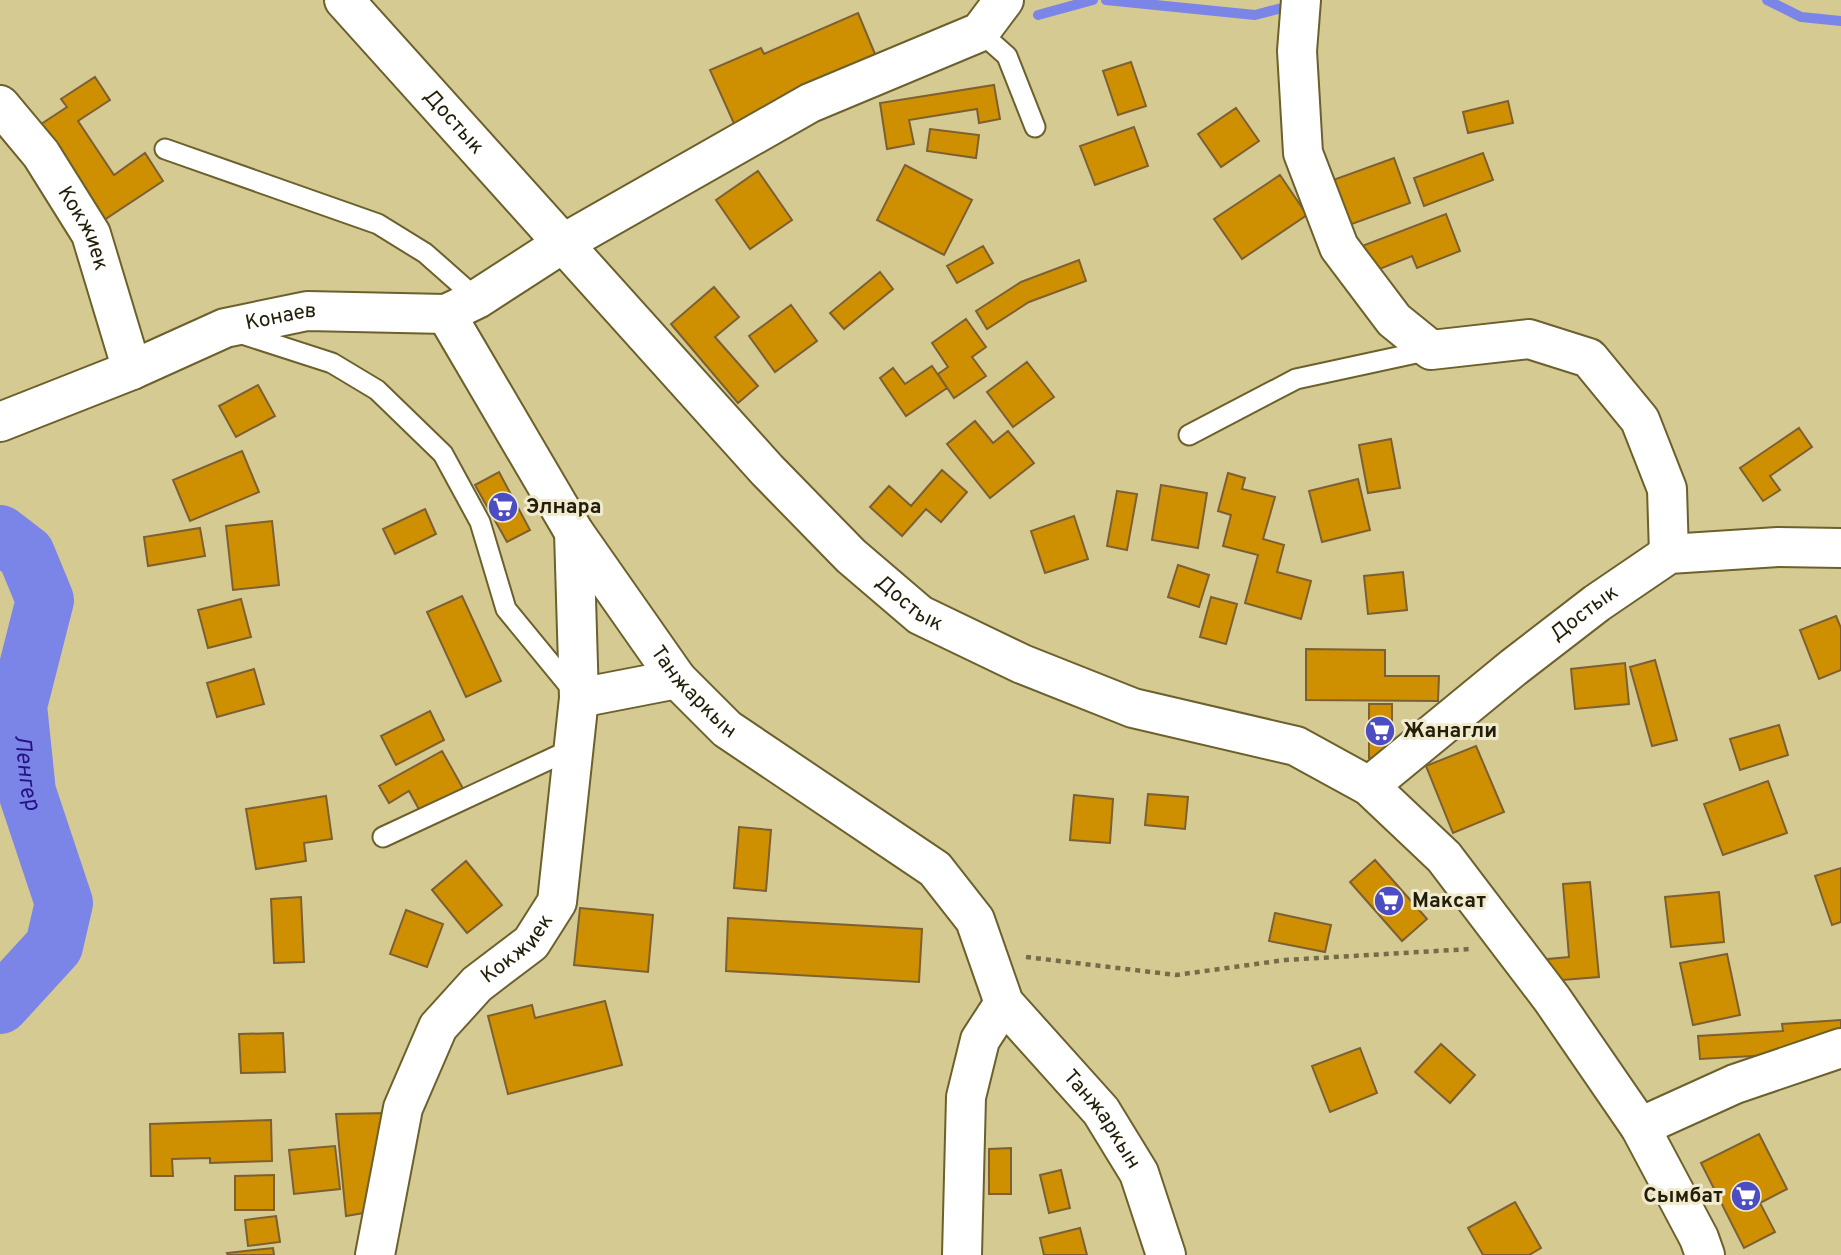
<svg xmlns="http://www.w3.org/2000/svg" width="1841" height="1255" viewBox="0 0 1841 1255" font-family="Overpass,sans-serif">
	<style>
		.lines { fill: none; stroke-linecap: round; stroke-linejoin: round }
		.stream { stroke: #7b85e7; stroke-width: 10 }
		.river { stroke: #7b85e7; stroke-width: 58 }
		.building { fill: #ce8f00; stroke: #7d6032; stroke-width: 2 }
		.service-casing { stroke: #6c602c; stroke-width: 23 }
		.minor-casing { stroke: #6c602c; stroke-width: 42 }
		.path { stroke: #756d48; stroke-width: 4.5; stroke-dasharray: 5 5; stroke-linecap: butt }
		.service { stroke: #fff; stroke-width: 19 }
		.minor { stroke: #fff; stroke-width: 38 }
		.labels { text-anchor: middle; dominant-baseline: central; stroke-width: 6; stroke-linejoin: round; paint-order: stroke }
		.street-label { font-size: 21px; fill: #231e08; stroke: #f0ebcf }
		.poi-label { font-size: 21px; font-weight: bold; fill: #231e08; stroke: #f0ebcf; text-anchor: start }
		.water-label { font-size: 23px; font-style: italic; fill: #261287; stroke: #f0ebcf }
	</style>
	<rect width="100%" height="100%" fill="#d6ca93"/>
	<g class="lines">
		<path class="stream" d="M1106 0 1255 15 1293 5
			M1767 0 1801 17 1841 21
			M1038 15 1093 0"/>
		<path class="river" id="s1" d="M0 534 26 554 45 600 18 706 27 792 64 903 54 946 0 1005"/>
	</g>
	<path class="building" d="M858 13 880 66 736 128 710 70 761 48 764 54Z
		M1131 62 1146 106 1118 115 1103 71Z
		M95 77 110 100 78 121 114 175 145 153 163 181 98 224 35 128 67 107 61 99Z
		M994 85 1000 119 979 123 977 109 909 120 914 144 887 149 880 103Z
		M1508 101 1513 123 1468 133 1463 112Z
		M1236 108 1259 141 1221 167 1198 134Z
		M1134 127 1148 166 1095 185 1080 146Z
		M930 129 979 135 976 158 927 151Z
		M1483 153 1493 180 1424 206 1414 178Z
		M1394 158 1410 203 1349 225 1333 180Z
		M905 165 972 200 944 255 877 220Z
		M758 171 792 220 750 249 716 200Z
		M1280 175 1307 215 1242 259 1214 219Z
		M1446 214 1460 251 1417 268 1412 256 1372 272 1362 246Z
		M983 246 993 263 957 283 947 266Z
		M1079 260 1086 281 1029 302 987 329 976 311 1021 282Z
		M880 272 893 289 844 329 830 313Z
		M714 287 739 317 715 337 758 386 738 403 671 324Z
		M791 305 817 341 775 372 749 336Z
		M966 319 986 347 972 357 986 376 954 398 938 374 948 367 932 343Z
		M1027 362 1054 397 1013 427 987 392Z
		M932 366 947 388 906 416 880 378 893 368 905 384Z
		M258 385 275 416 236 437 219 406Z
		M975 421 993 443 1008 431 1034 463 990 498 947 444Z
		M1799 428 1812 447 1770 476 1780 490 1763 501 1740 468Z
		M1391 439 1400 488 1368 493 1359 445Z
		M242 451 259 492 190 521 173 480Z
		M942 470 967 492 941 522 926 509 902 536 870 507 889 486 911 506Z
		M499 472 530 530 507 542 475 485Z
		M1228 473 1245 478 1242 489 1275 497 1263 539 1284 545 1277 572 1311 581 1301 619 1245 603 1258 555 1223 546 1231 515 1218 511Z
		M1358 479 1370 530 1322 542 1309 491Z
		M1161 485 1207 493 1198 548 1152 540Z
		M1117 491 1137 494 1127 550 1107 546Z
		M425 509 436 534 395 554 383 529Z
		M1074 516 1088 559 1045 573 1031 531Z
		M272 521 279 585 233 590 226 526Z
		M200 528 205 556 148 566 144 537Z
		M1178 565 1209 575 1199 607 1168 597Z
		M1403 572 1407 610 1368 614 1364 576Z
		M462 596 501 681 466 697 427 612Z
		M1211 597 1237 604 1226 644 1200 637Z
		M241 599 251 637 208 648 198 610Z
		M1836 616 1841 628V670L1819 679 1800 630Z
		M1306 649 1385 650V676H1439L1438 701 1306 700Z
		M1655 660 1677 740 1652 746 1630 667Z
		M1625 663 1629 704 1575 709 1571 669Z
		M254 669 264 704 217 717 207 683Z
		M1369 704H1392V758H1369Z
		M430 711 444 740 396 765 381 736Z
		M1779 725 1788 755 1740 770 1730 739Z
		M1476 746 1504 812 1453 833 1426 766Z
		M442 751 465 792 422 815 409 791 389 803 379 786Z
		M1768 781 1787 833 1723 855 1704 804Z
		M1148 794 1188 797 1185 829 1145 825Z
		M1074 795 1113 799 1110 843 1070 840Z
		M326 796 332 839 304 843 306 861 256 869 246 809Z
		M739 827 771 830 766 891 734 888Z
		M1375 860 1427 919 1402 941 1350 882Z
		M466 861 502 905 467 933 432 890Z
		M1841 868V922L1832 925 1815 876Z
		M1590 882 1599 977 1550 981 1548 959 1569 957 1563 884Z
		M1719 892 1724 942 1671 947 1665 897Z
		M301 897 304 962 274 963 271 899Z
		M580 908 653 915 648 972 574 965Z
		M406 910 443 924 427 967 390 954Z
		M1275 913 1331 925 1325 952 1269 941Z
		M728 918 922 929 919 982 726 971Z
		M1727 954 1740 1015 1693 1025 1680 963Z
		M605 1001 622 1065 508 1094 488 1016 532 1005 535 1018Z
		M1841 1020V1051L1700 1059 1698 1036 1783 1031 1782 1024Z
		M283 1033 285 1072 241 1073 239 1034Z
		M1441 1044 1475 1075 1450 1103 1415 1072Z
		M1360 1048 1377 1093 1330 1112 1312 1066Z
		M389 1113 376 1211 346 1216 336 1114Z
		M271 1120 272 1161 210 1163V1158L172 1159 173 1176H151L150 1124Z
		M1759 1134 1787 1189 1760 1203 1775 1232 1744 1248 1701 1163Z
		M335 1146 340 1189 294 1194 289 1150Z
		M1011 1148V1194H989V1149Z
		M1061 1170 1070 1208 1049 1213 1040 1175Z
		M274 1175V1210H235V1176Z
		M1515 1202 1541 1248 1529 1255H1483L1468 1228Z
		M276 1216 280 1242 248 1246 245 1220Z
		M1080 1228 1087 1255H1044L1040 1238Z
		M273 1248 274 1255H228L227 1253Z"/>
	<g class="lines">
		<g class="service-casing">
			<path id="service" d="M980 32 1007 56 1035 127
				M165 149 378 224 425 253 477 299
				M239 333 332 363 377 390 443 454 480 522 506 609 575 693
				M1189 435 1296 379 1430 350
				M383 837 574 748"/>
		</g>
		<g class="minor-casing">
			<g id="minor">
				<path id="s2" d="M344 0 767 470 851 556 920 615 1022 664 1133 708 1296 746 1369 786 1444 857 1552 999 1640 1127 1699 1238 1705 1255"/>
				<path d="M1301 0 1297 51 1303 153 1339 247 1394 320 1431 350 1529 339 1589 358 1640 420 1667 489 1669 554"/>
				<path id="s3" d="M0 105 41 154 91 234 132 370"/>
				<path id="s4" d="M446 314 574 532 677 679 727 729 935 869 975 920 1004 1003 1101 1111 1139 1173 1166 1255"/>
				<path id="s5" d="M0 422 132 370 225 328 307 311 446 314 477 299 562 244 810 103 980 32 1004 0"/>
				<path d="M579 698 677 679"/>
				<path id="s6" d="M1369 786 1514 667 1597 603 1669 554 1778 547 1841 548"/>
				<path d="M1640 1127 1735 1084 1841 1048"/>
				<path id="s7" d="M375 1255 403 1108 438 1027 477 984 531 943 557 902 579 698 574 532"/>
				<path d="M962 1255 966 1097 980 1040 1004 1003"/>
			</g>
		</g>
		<path class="path" d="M1026 957 1176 975 1285 960 1470 949"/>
		<use href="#service" class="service"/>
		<use href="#minor" class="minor"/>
	</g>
	<defs>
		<g id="supermarket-disc" transform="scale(1.575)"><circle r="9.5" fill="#4d4dc3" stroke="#f0ebcf"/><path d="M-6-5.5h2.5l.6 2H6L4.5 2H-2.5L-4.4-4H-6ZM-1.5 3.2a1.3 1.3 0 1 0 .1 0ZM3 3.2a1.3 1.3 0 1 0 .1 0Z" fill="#fff"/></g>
	</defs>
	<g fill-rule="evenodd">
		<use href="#supermarket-disc" x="503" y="507"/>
		<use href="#supermarket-disc" x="1380" y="731"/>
		<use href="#supermarket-disc" x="1389" y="901"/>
		<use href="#supermarket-disc" x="1746" y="1196"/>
	</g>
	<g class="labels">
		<g class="street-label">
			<text stroke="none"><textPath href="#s2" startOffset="164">Достык</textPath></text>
			<text stroke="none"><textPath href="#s3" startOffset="150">Кокжиек</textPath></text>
			<text stroke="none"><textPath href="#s5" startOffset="301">Конаев</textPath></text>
			<text stroke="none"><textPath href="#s2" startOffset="828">Достык</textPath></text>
			<text stroke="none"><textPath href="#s6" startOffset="276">Достык</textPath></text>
			<text stroke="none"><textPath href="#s4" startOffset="453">Танжаркын</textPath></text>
			<text stroke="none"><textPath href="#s7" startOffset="350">Кокжиек</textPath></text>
			<text stroke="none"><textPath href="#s4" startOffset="1059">Танжаркын</textPath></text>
		</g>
		<g class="poi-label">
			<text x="526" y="507">Элнара</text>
			<text x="1403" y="731">Жанагли</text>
			<text x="1412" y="901">Максат</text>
			<text x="1723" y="1196" text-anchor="end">Сымбат</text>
		</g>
		<g class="water-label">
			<text stroke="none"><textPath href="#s1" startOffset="259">Ленгер</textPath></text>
		</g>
	</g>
</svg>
